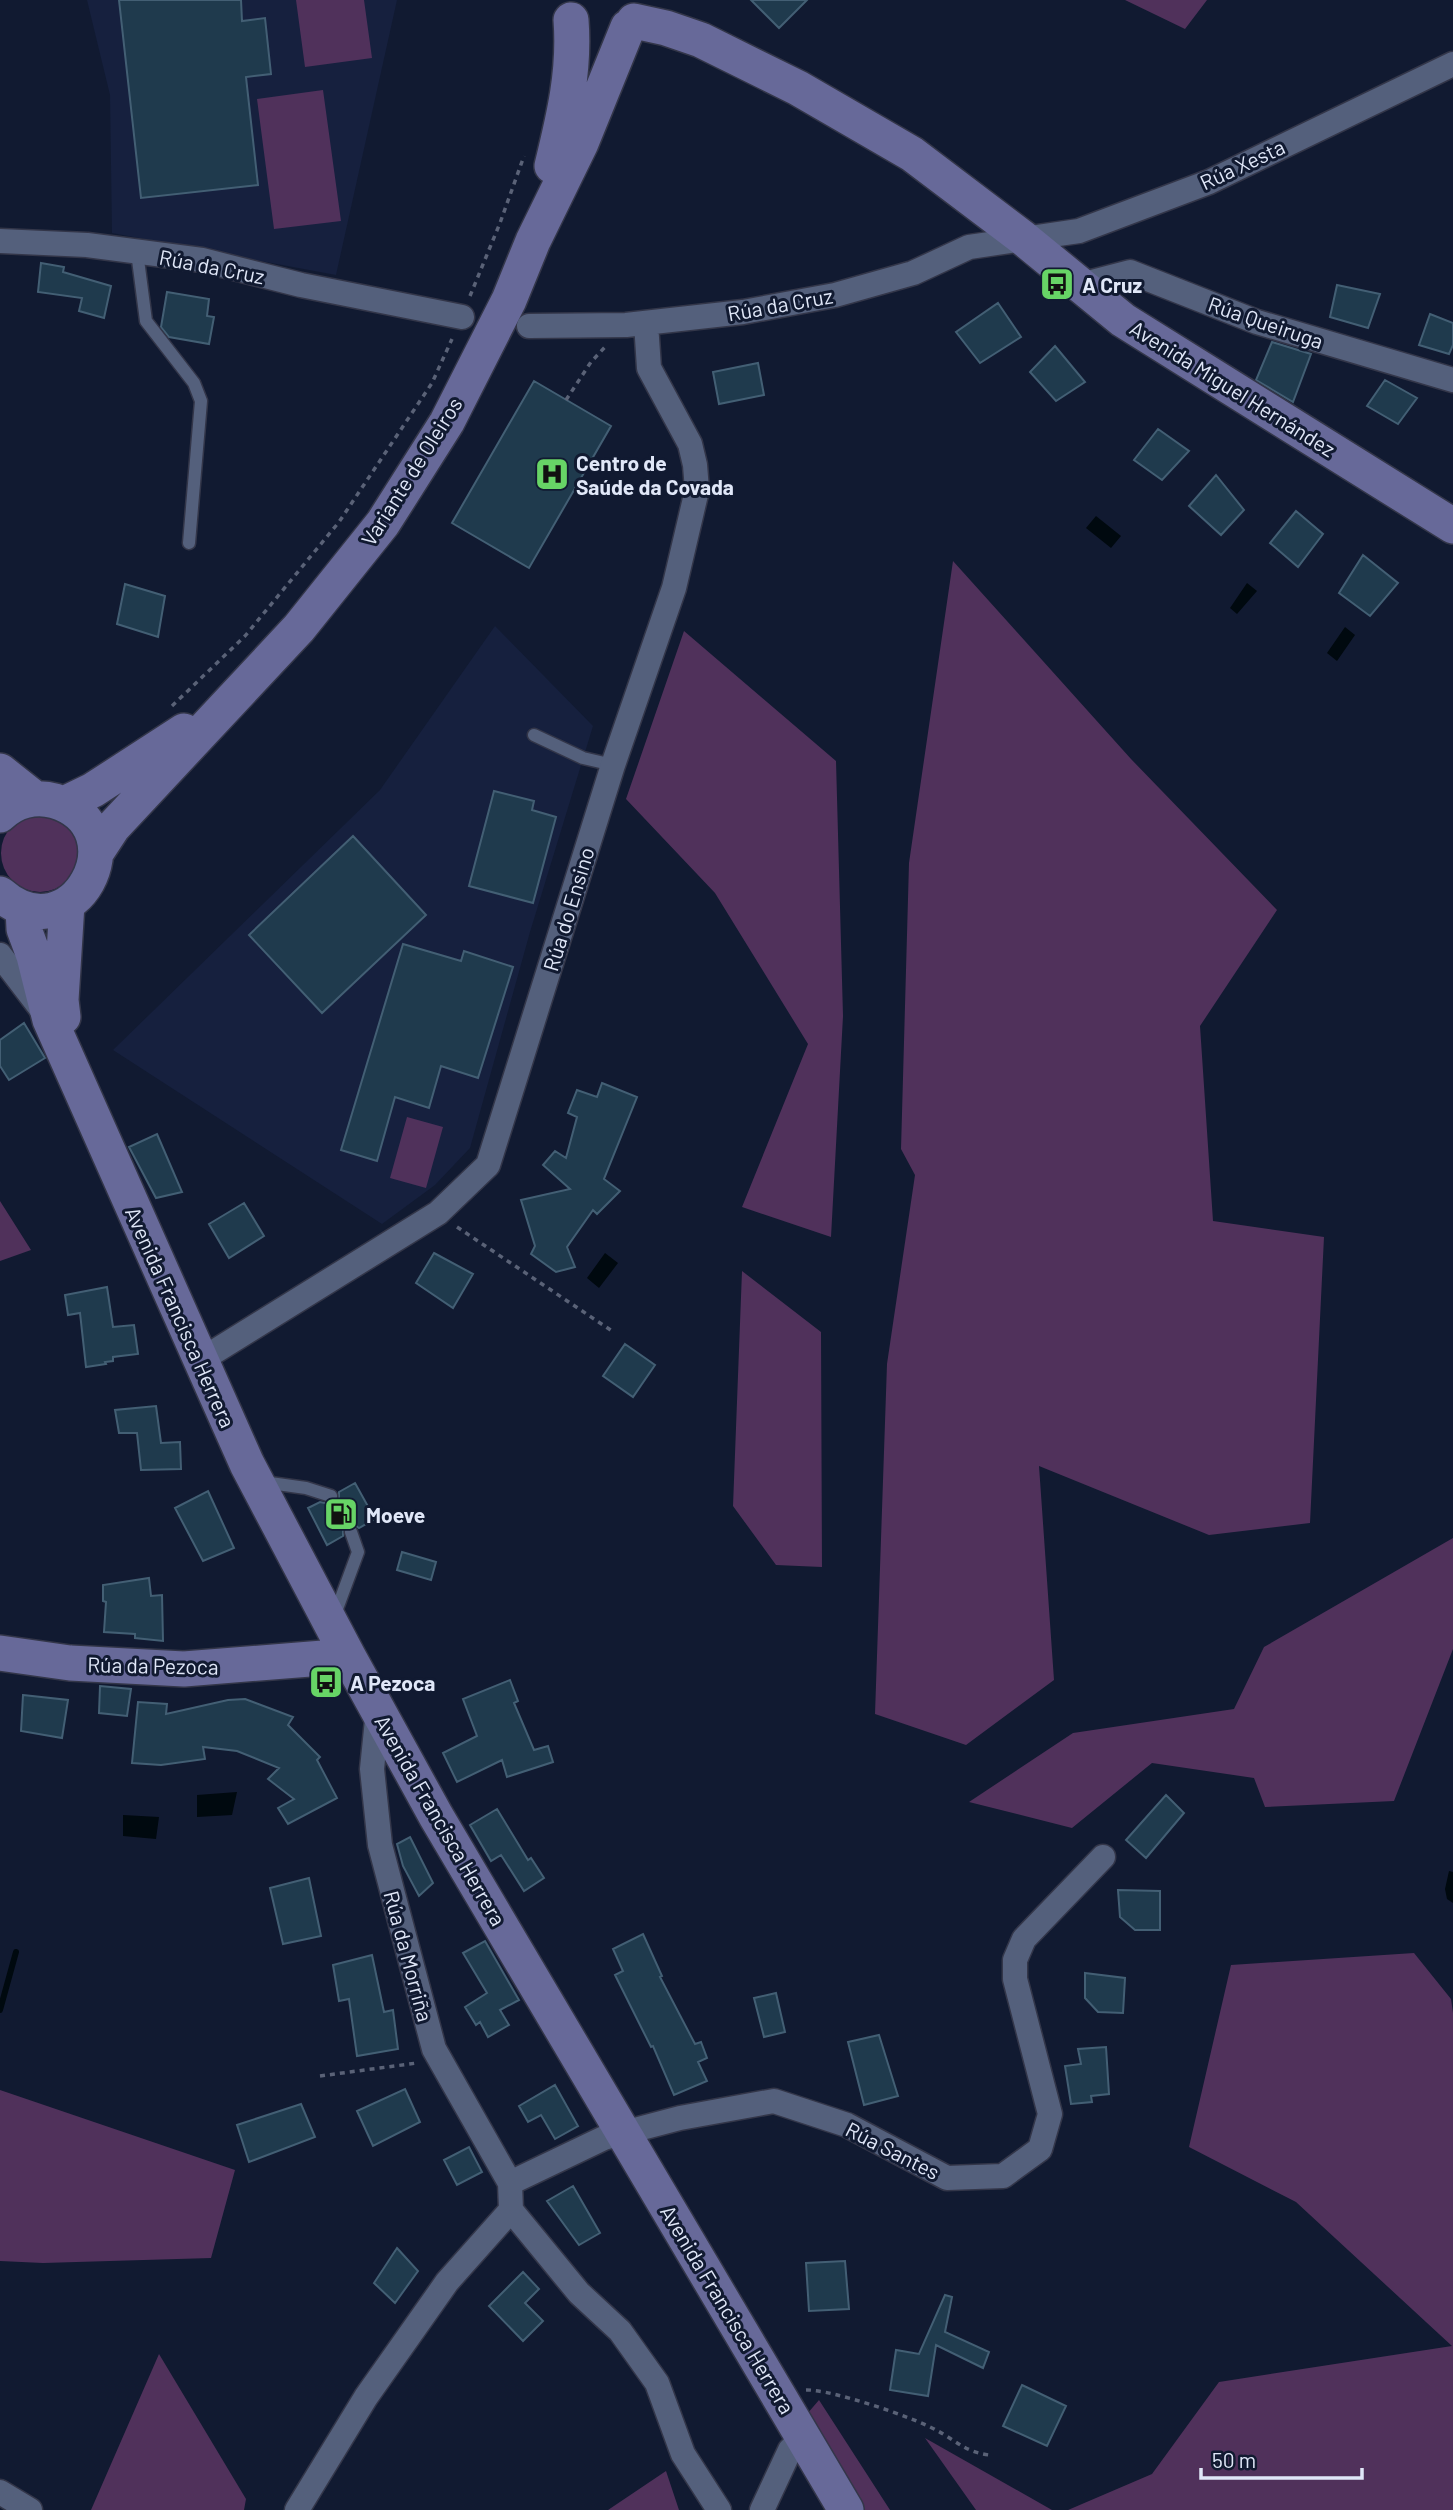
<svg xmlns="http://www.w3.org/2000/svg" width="1453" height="2510" viewBox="0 0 1453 2510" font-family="Barlow,sans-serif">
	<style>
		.built { fill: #16203e }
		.green { fill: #50315b }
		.water { fill: #00090f }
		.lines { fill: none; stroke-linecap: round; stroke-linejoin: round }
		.stream { stroke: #00090f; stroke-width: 6 }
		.building { fill: #1f3a4d; stroke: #435f74; stroke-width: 2 }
		.lane-casing { stroke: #333649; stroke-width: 15 }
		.street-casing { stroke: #333649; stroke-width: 27 }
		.secondary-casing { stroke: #333649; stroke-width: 38 }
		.path { stroke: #5a6277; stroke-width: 3.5; stroke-dasharray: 5 5; stroke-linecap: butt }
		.lane { stroke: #54607c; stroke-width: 12 }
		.street { stroke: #54607c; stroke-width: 24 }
		.secondary { stroke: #676999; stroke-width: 35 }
		.labels { text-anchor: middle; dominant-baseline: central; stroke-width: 6; stroke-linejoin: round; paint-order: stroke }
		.street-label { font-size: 21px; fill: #e0e7f8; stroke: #111a31 }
		.poi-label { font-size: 21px; font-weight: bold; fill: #e0e7f8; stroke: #111a31; text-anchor: start }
	</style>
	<rect width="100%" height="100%" fill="#111a31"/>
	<path class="built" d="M87 0H397L336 275 112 233 110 95Z
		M495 626 593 726 530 932 470 1148 435 1185 382 1224 113 1050 380 790Z"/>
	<path class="green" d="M296 0H364L372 58 305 67Z
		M1125 0H1207L1185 29Z
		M323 90 341 221 274 229 257 99Z
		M953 561 1131 759 1277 910 1200 1026 1213 1221 1324 1237 1310 1523 1209 1535 1039 1466 1054 1680 966 1745 875 1714 887 1364 915 1175 901 1149 909 863Z
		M684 631 836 761 843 1016 831 1237 742 1207 808 1044 715 893 626 799Z
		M1 853a39 39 0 1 1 78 0a39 39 0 1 1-78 0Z
		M407 1117 443 1127 426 1188 390 1178Z
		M0 1201 31 1250 0 1261Z
		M742 1271 821 1332 822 1567 776 1565 733 1506Z
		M1453 1538V1649L1394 1801 1265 1807 1254 1778 1152 1763 1072 1828 969 1802 1073 1733 1234 1709 1264 1647Z
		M1414 1953 1451 1999 1453 2013V2510H1068L1152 2474 1219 2382 1452 2346 1296 2202 1189 2147 1231 1965Z
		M0 2090 235 2170 211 2258 43 2263 0 2261Z
		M159 2354 246 2499 244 2510H91Z
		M819 2400 890 2510H865L807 2414Z
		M925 2438 1052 2510H976Z
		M666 2471 679 2510H608Z"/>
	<path class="water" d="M1096 516 1121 536 1111 548 1086 528Z
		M1247 583 1257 591 1237 614 1230 608Z
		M1345 627 1355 635 1337 661 1327 653Z
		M605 1253 618 1263 599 1288 587 1278Z
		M237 1792 232 1815 197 1817V1795Z
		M123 1815 159 1817 156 1839 123 1836Z
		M1449 1871 1453 1872V1903L1447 1899 1445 1889Z"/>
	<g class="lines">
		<path class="stream" d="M0 2010 16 1952"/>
	</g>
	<path class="building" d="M119 0H241L242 21 265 18 271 74 246 77 258 185 141 198Z
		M751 0H807L779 28Z
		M41 263 64 267 63 272 111 286 104 318 79 311 82 298 38 292Z
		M1337 285 1380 294 1368 328 1330 317Z
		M167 292 209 299 207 316 214 317 209 344 169 337 161 327Z
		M998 303 1021 337 980 363 956 332Z
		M1430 314 1453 323V345L1449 354 1419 345Z
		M1272 342 1311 354 1293 402 1256 380Z
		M1055 346 1085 382 1056 401 1030 372Z
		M758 363 764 395 719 404 713 372Z
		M1385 380 1417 398 1398 424 1367 406Z
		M534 381 611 426 529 568 452 523Z
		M1158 429 1189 451 1162 480 1134 460Z
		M1216 475 1244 510 1221 535 1189 506Z
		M1296 511 1323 534 1298 567 1270 543Z
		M1363 555 1398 583 1370 616 1339 593Z
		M125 584 165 596 158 637 117 624Z
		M494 791 534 801 532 810 556 817 533 903 469 886Z
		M353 836 426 915 322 1013 249 935Z
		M403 944 461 961 464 951 513 967 478 1078 441 1066 429 1108 395 1097 377 1161 341 1150Z
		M24 1023 45 1058 9 1080 0 1066V1040Z
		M602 1083 637 1097 604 1179 620 1191 597 1214 593 1210 567 1247 575 1267 556 1272 531 1254 535 1246 521 1200 570 1189 543 1165 555 1151 566 1158 577 1117 568 1113 577 1090 597 1097Z
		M157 1134 182 1192 156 1198 129 1147Z
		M244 1203 264 1236 229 1258 209 1224Z
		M434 1253 473 1274 453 1308 416 1283Z
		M107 1287 113 1327 134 1325 138 1354 113 1357V1361L105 1362 106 1364 86 1367 80 1313 68 1315 65 1295Z
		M625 1344 655 1365 633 1397 603 1376Z
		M156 1406 161 1443 180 1442 181 1469 141 1470 137 1433H119L115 1410Z
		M355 1483 375 1519 359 1528 353 1524H347L343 1530V1536L327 1545 308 1508 320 1502 329 1504 336 1503 339 1498V1492Z
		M208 1491 234 1548 203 1561 175 1508Z
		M402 1552 436 1562 431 1580 397 1570Z
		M149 1578 151 1596 162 1595 163 1641 135 1638V1634L104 1632 106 1602 103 1601V1585Z
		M510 1680 518 1701 514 1703 534 1750 548 1746 553 1762 507 1777 502 1760 457 1782 443 1753 477 1736 463 1699Z
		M100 1686 131 1689 127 1716 99 1713Z
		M23 1695 68 1700 62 1738 21 1731Z
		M245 1699 293 1717 288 1725 320 1757 317 1760 337 1798 288 1824 278 1808 294 1799 268 1779 279 1768 237 1751 203 1747 205 1759 161 1765 132 1763 138 1702 167 1704 166 1714 228 1700Z
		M1166 1795 1184 1813 1146 1858 1126 1840Z
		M497 1809 528 1860 531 1858 544 1878 524 1891 501 1855 491 1861 470 1825Z
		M410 1837 433 1883 419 1896 403 1866 397 1844Z
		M309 1878 321 1936 283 1944 270 1888Z
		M1118 1890 1160 1891V1930H1135L1120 1917Z
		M643 1934 662 1976 660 1977 695 2044 701 2042 707 2058 698 2062 707 2081 674 2095 653 2046 651 2047 615 1975 623 1971 613 1949Z
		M485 1941 519 2000 500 2010 509 2025 488 2037 480 2022 476 2025 465 2007 487 1993 463 1953Z
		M372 1955 384 2012 393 2010 398 2049 357 2056 349 1999 339 2001 333 1965Z
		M1085 1973 1125 1978 1123 2013 1098 2012 1085 1998Z
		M776 1993 785 2032 764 2037 754 1998Z
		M879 2035 898 2096 864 2105 848 2042Z
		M1106 2047 1109 2094 1091 2096 1092 2102 1071 2104 1065 2066 1081 2064 1078 2049Z
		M555 2085 578 2126 555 2139 541 2115 528 2122 519 2106Z
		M405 2089 420 2122 373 2146 357 2111Z
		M301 2104 315 2137 249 2162 237 2125Z
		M469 2147 482 2172 457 2185 444 2160Z
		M573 2186 600 2233 579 2245 547 2201Z
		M397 2248 418 2271 395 2303 374 2283Z
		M845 2261 849 2309 809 2311 806 2263Z
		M523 2272 539 2289 525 2303 543 2321 523 2341 489 2306Z
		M945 2295 952 2297 945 2332 989 2352 983 2368 936 2345 928 2396 890 2390 896 2350 919 2354Z
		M1022 2385 1066 2406 1047 2446 1003 2426Z"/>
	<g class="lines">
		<g class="lane-casing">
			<path id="lane" d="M137 252 146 321 194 383 201 401 189 543
				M534 735 583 758 613 765
				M263 1482 306 1488 331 1496
				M334 1617 358 1552 351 1532"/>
		</g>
		<g class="street-casing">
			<path id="street" d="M0 241 87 245 202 260 301 285 462 317
				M1080 285 1130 272 1257 322 1453 380
				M529 326 626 325 743 312 835 295 913 273 969 247 1079 231 1209 182 1453 64
				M0 955 42 1010
				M201 1360 438 1213 488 1165 613 765 674 588 697 490 695 465 690 444 649 368 646 323
				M378 1710 372 1769 380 1845 434 2049 510 2183 511 2210 579 2293 620 2331 657 2383 683 2454 719 2510
				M510 2183 604 2138 680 2118 774 2101 847 2125 947 2178 1003 2176 1040 2149 1050 2114 1015 1979V1960L1024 1939 1103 1857
				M0 2492 30 2510
				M297 2510 366 2397 447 2282 511 2210
				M762 2510 790 2450 803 2437"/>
		</g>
		<g class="secondary-casing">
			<path id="secondary" d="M634 21 666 28 701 40 798 88 912 154 1023 238 1123 320 1453 526
				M552 166C564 117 575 71 571 20
				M0 771 34 798
				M64 804 93 790 184 731
				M0 815C14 801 35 795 55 801 142 828 73 958 0 894
				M96 853 113 827 299 628 383 523 447 422 509 300 533 241 581 143 628 27
				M23 909 24 929 34 956 50 1020 247 1464 348 1656 436 1816 846 2510
				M63 1017 61 1000 67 904
				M0 1653 70 1663 184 1669 348 1656"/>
		</g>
		<path class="path" d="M470 296 500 223 524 156
			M566 400 591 362 605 347
			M172 706 245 636 339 522 432 383 452 339
			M457 1227 612 1331
			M320 2076 417 2063
			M806 2390C830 2389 913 2417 936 2430 957 2441 965 2452 989 2455"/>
		<use href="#lane" class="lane"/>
		<use href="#street" class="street"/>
		<use href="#secondary" class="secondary"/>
	</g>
	<defs>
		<g id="bus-square" transform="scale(1.75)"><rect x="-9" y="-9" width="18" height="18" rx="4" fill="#67d466" stroke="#111a31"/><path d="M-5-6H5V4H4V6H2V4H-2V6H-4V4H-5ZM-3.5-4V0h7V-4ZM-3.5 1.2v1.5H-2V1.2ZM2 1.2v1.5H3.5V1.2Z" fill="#111"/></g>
		<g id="hospital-square" transform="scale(1.75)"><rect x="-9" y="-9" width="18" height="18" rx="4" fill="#67d466" stroke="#111a31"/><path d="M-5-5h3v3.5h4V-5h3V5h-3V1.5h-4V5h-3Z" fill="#111"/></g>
		<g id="fuel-square" transform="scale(1.75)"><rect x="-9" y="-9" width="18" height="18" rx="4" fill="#67d466" stroke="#111a31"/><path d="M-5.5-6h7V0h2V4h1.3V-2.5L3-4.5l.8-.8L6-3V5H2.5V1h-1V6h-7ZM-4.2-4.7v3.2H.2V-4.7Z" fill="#111"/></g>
	</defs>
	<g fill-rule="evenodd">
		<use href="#bus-square" x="1057" y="284"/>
		<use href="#hospital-square" x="552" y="474"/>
		<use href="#fuel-square" x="341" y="1514"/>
		<use href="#bus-square" x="326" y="1682"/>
	</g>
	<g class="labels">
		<g class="street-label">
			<text transform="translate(1242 164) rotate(-25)">Rúa Xesta</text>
			<text transform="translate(212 266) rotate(11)">Rúa da Cruz</text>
			<text transform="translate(780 304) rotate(-10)">Rúa da Cruz</text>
			<text transform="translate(1266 322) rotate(19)">Rúa Queiruga</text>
			<text transform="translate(1233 388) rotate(32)">Avenida Miguel Hernández</text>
			<text transform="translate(411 471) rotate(-58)">Variante de Oleiros</text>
			<text transform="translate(568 909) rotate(-73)">Rúa do Ensino</text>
			<text transform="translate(181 1317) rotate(66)">Avenida Francisca Herrera</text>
			<text transform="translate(153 1665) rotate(1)">Rúa da Pezoca</text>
			<text transform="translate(441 1820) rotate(60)">Avenida Francisca Herrera</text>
			<text transform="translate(409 1956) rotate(75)">Rúa da Morriña</text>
			<text transform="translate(893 2150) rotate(27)">Rúa Santes</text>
			<text transform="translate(728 2309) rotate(59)">Avenida Francisca Herrera</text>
		</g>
		<g class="poi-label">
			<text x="1082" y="284">A Cruz</text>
			<text x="576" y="462">Centro de<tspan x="576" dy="24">Saúde da Covada</tspan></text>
			<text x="366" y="1514">Moeve</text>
			<text x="350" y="1682">A Pezoca</text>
		</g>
	</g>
	<path d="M1201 2468v10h161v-10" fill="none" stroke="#e0e7f8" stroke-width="3.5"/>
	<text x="1212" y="2468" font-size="21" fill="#e0e7f8" stroke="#111a31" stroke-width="5" paint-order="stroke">50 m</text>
</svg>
